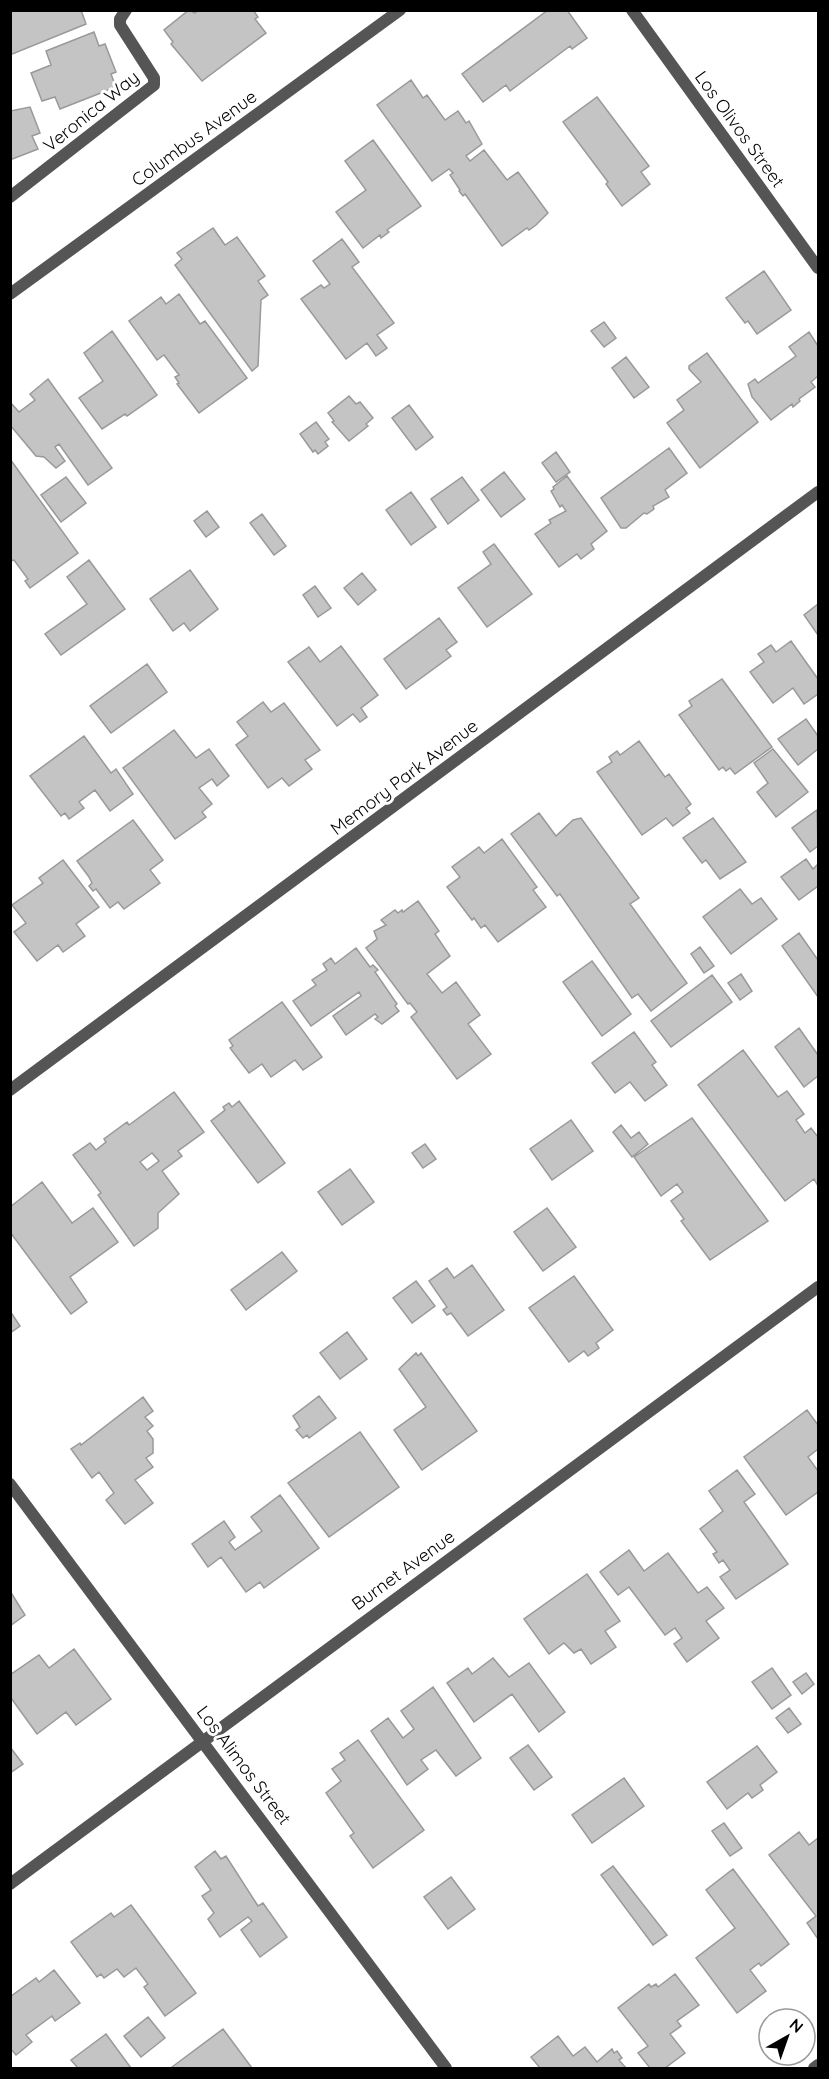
<svg xmlns="http://www.w3.org/2000/svg" width="829" height="2079" viewBox="0 0 829 2079" font-family="Quicksand,sans-serif">
	<style>
		.building { fill: #c4c4c4; stroke: #999; stroke-width: 1.5; fill-rule: evenodd }
		.lines { fill: none; stroke-linecap: round; stroke-linejoin: round }
		.minor { stroke: #555; stroke-width: 12 }
		.labels { text-anchor: middle; dominant-baseline: central; stroke-width: 6; stroke-linejoin: round; paint-order: stroke }
		.street-label { font-size: 18px; fill: #000; stroke: #fff }
	</style>
	<rect width="100%" height="100%" fill="#fff"/>
	<path class="building" d="M10 10H81L86 24 10 55Z
		M189 10 195 13 198 10H253L258 17 255 19 266 33 202 81 171 44 173 42 164 30Z
		M548 10H567L587 38 572 49 570 46 510 91 506 85 483 102 462 74Z
		M94 32 99 46 105 44 116 72 111 74 116 87 60 109 55 97 42 101 31 73 51 65 46 51Z
		M411 80 423 98 427 95 445 120 458 111 466 123 469 121 482 144 466 156 470 161 484 150 507 180 518 172 548 213 536 225 529 230 527 228 502 246 465 194 463 196 459 191 460 190 450 175 453 173 449 169 432 181 377 105Z
		M597 97 649 166 641 172 650 184 622 206 606 184 608 182 563 122Z
		M30 107 40 133 32 136 38 149 10 160V111Z
		M373 140 421 206 387 230 389 232 381 238 380 235 363 248 336 212 366 190 345 161Z
		M213 228 225 245 237 237 265 276 258 281 268 295 261 300 258 366 252 371 175 265 182 259 177 253Z
		M342 239 359 262 352 267 394 323 377 335 387 348 376 356 367 343 346 359 301 299 321 285 324 288 330 284 313 261Z
		M764 271 791 310 757 334 748 321 745 323 726 298Z
		M179 294 200 324 205 321 247 378 199 413 177 384 179 383 175 377 179 375 164 355 157 360 129 321 161 297 166 304Z
		M604 322 616 338 604 347 591 331Z
		M112 331 157 395 127 416 125 414 102 429 79 398 103 381 84 353Z
		M809 332 818 346V376L811 382 815 387 799 399 800 401 793 407 792 404 771 420 752 397 748 384 755 379 758 383 796 356 789 347Z
		M707 353 758 422 700 468 667 423 684 410 677 400 701 382 689 369V366Z
		M626 357 649 387 634 398 612 368Z
		M48 379 112 468 88 485 59 444 55 447 65 461 56 468 44 457 36 456 10 425V402L19 412 35 400 30 394Z
		M349 396 356 404 360 402 373 418 366 424 368 426 349 441 332 422 334 421 328 413Z
		M409 405 433 437 416 450 392 418Z
		M316 422 329 439 325 442 328 446 318 454 315 450 313 452 300 434Z
		M669 448 687 473 665 490 669 497 653 506 654 509 647 514 644 513 626 528H621L601 498Z
		M556 452 570 472 556 482 542 463Z
		M10 459 78 553 30 588 25 581 28 579 14 560 10 561Z
		M504 472 525 499 501 517 481 490Z
		M567 476 607 531 591 544 594 549 581 559 577 554 559 567 535 534 551 523 549 520 566 511 562 505 560 507 551 491 554 489 553 487Z
		M66 477 86 503 61 522 41 495Z
		M462 477 479 500 448 524 431 499Z
		M411 492 436 527 411 545 386 510Z
		M207 511 219 527 206 537 194 521Z
		M262 514 286 546 274 555 250 523Z
		M494 544 532 594 487 627 458 588 491 564 483 552Z
		M89 560 125 609 61 655 45 634 87 604 67 577Z
		M190 570 218 609 190 631 184 623 173 631 150 599Z
		M362 573 376 590 358 605 344 588Z
		M315 586 331 608 318 617 303 595Z
		M818 604V635L804 615Z
		M439 618 457 642 446 650 451 656 406 689 384 659Z
		M791 641 818 679V694L804 704 793 688 773 703 750 672 764 662 758 654 771 645 776 652Z
		M341 646 378 695 361 708 367 717 360 722 353 714 337 726 288 662 309 647 320 662Z
		M147 664 167 692 111 733 90 706Z
		M722 679 772 747 735 774 730 768 726 771 723 767 719 770 679 715 692 706 689 701Z
		M263 702 271 712 284 703 320 750 305 760 312 769 289 786 282 778 268 788 236 745 248 736 237 722Z
		M806 719 818 736V749L798 765 778 739Z
		M174 730 196 758 209 749 229 776 217 786 212 779 199 788 212 804 202 812 206 817 175 839 123 768Z
		M84 736 111 773 116 769 133 794 110 811 95 790 79 802 84 808 69 819 65 813 61 816 30 776Z
		M639 741 665 777 669 774 691 804 686 808 690 813 673 826 666 818 642 835 597 772 612 762 609 757 617 751 620 755Z
		M773 749 808 792 776 817 757 792 768 783 754 763Z
		M817 810 818 846 810 852 792 828Z
		M539 813 556 836 573 820 581 818 639 898 630 904 687 983 651 1011 638 994 632 998 560 894 557 896 511 834Z
		M713 818 746 862 720 879 706 860 702 863 683 838Z
		M133 820 163 860 150 870 160 883 124 909 118 902 110 908 96 889 93 891 89 886 92 883 89 877 77 861Z
		M502 839 537 887 533 890 546 907 498 942 485 925 481 928 474 918 472 920 447 887 460 877 452 867 479 847 484 853Z
		M806 859 813 869 818 864V886L799 900 781 877Z
		M63 860 99 907 76 924 85 936 63 952 58 945 37 961 14 932 26 923 12 905 43 883 39 878Z
		M740 889 752 904 761 898 777 919 731 954 703 917Z
		M418 901 439 931 435 934 450 956 427 974 442 993 456 982 480 1015 468 1024 491 1054 457 1079 411 1017 417 1012 410 1003 408 1004 366 948 377 939 374 931 386 925 381 920 395 910 398 913 402 910 403 912Z
		M799 933 818 960V997L782 946Z
		M700 947 714 966 704 973 691 954Z
		M356 948 370 967 373 965 378 970 375 972 397 1004 395 1006 399 1011 382 1024 375 1019 378 1017 375 1014 346 1035 333 1016 361 996 359 992 311 1026 293 1001 316 985 312 980 327 970 323 964 331 958 335 964Z
		M592 961 631 1014 602 1036 563 982Z
		M741 974 752 991 740 1000 728 983Z
		M712 975 732 1002 671 1047 651 1021Z
		M282 1002 322 1057 303 1070 295 1060 271 1077 262 1064 249 1073 230 1048 233 1046 229 1040Z
		M799 1028 818 1055V1076L804 1087 775 1047Z
		M634 1032 656 1062 652 1065 667 1085 645 1101 630 1082 615 1093 592 1063Z
		M743 1050 778 1097 787 1091 804 1114 796 1120 805 1133 811 1128 818 1137V1186L814 1179 785 1201 698 1085Z
		M174 1092 204 1132 178 1151 182 1156 162 1171 179 1194 158 1213V1228L134 1246 98 1195 101 1193 73 1155 90 1143 96 1150 106 1142 104 1139 127 1122 129 1125ZM152 1153 159 1161 147 1170 140 1162Z
		M239 1101 285 1163 258 1183 211 1121 225 1110 223 1107 229 1103 232 1107Z
		M692 1118 768 1221 710 1260 681 1221 684 1219 671 1201 683 1192 677 1184 661 1196 634 1157Z
		M571 1120 593 1151 552 1180 530 1149Z
		M621 1125 631 1138 639 1132 648 1144 632 1157 613 1132Z
		M425 1144 436 1159 423 1168 412 1153Z
		M350 1169 374 1202 342 1225 318 1192Z
		M42 1182 72 1223 93 1208 118 1242 70 1277 87 1302 71 1314 10 1232V1207Z
		M547 1208 576 1247 543 1271 514 1232Z
		M282 1252 297 1271 246 1310 231 1290Z
		M472 1265 504 1310 468 1336 451 1313 447 1315 443 1310 447 1307 429 1281 447 1268 454 1278Z
		M574 1276 613 1330 596 1343 599 1348 588 1356 584 1351 569 1362 529 1308Z
		M416 1281 435 1306 412 1323 393 1298Z
		M10 1311 20 1326 10 1333Z
		M347 1332 367 1359 340 1379 320 1353Z
		M416 1353 418 1356 421 1353 477 1431 422 1470 394 1430 426 1407 399 1369Z
		M319 1396 336 1418 309 1438 307 1435 303 1438 296 1430 300 1427 293 1416Z
		M143 1397 153 1411 145 1417 153 1426 147 1431 153 1439V1453L146 1458 153 1467 135 1480 153 1503 125 1524 106 1500 114 1493 99 1472 92 1478 71 1449 80 1443 81 1445Z
		M807 1410 818 1425V1449L808 1457 818 1471V1492L786 1515 744 1457Z
		M360 1432 399 1487 329 1537 288 1483Z
		M737 1470 755 1494 744 1502 788 1564 736 1599 720 1577 730 1570 723 1560 719 1563 713 1554 717 1552 700 1529 723 1511 709 1491Z
		M280 1495 319 1548 264 1588 260 1582 246 1592 221 1557 208 1567 192 1544 224 1521 235 1537 229 1542 235 1550 262 1531 251 1517Z
		M629 1550 644 1571 668 1553 698 1593 707 1587 724 1608 706 1621 719 1638 687 1662 674 1644 682 1638 675 1628 665 1635 629 1587 618 1595 600 1572Z
		M587 1574 620 1621 605 1631 616 1647 591 1664 581 1649 574 1653 564 1643 549 1654 524 1619Z
		M10 1591 25 1615 10 1626Z
		M74 1649 111 1699 76 1725 66 1712 37 1734 11 1698 10 1675 39 1655 49 1668Z
		M493 1658 509 1677 529 1663 565 1712 539 1732 512 1694 474 1722 447 1683 468 1668 472 1674Z
		M772 1668 791 1695 772 1709 752 1682Z
		M806 1673 814 1684 802 1694 793 1682Z
		M433 1687 481 1758 456 1776 436 1750 421 1760 428 1769 407 1785 371 1731 388 1718 403 1738 414 1729 401 1711Z
		M789 1708 801 1724 788 1733 776 1718Z
		M358 1740 424 1830 373 1868 350 1836 354 1833 326 1793 341 1781 332 1769 345 1760 340 1753Z
		M528 1745 552 1777 534 1790 510 1758Z
		M757 1746 777 1772 760 1785 763 1790 752 1798 748 1793 727 1809 707 1782Z
		M10 1747 23 1764 10 1773Z
		M624 1778 644 1806 592 1843 572 1815Z
		M724 1823 742 1848 730 1856 712 1831Z
		M799 1832 809 1845 818 1838V1939L807 1923 816 1916 769 1855Z
		M215 1851 221 1859 226 1856 258 1906 263 1903 287 1937 260 1957 241 1930 252 1921 248 1917 220 1937 208 1919 214 1913 202 1896 211 1890 195 1867Z
		M613 1866 667 1935 653 1945 601 1875Z
		M733 1869 789 1944 761 1966 759 1963 750 1970 766 1991 737 2013 696 1958 735 1928 706 1890Z
		M451 1877 475 1909 448 1929 424 1897Z
		M131 1905 196 1993 165 2016 144 1987 148 1984 136 1968 124 1977 117 1969 104 1978 101 1974 97 1977 71 1942 111 1913 114 1917Z
		M54 1970 80 2003 55 2021 52 2016 26 2035 32 2042 16 2055 10 2048V1997L36 1978 39 1982Z
		M675 1974 699 2005 677 2021 681 2026 670 2034 685 2053 665 2068H650L638 2053 648 2046 618 2008 649 1984 651 1987 656 1984 658 1987Z
		M148 2017 165 2038 141 2057 124 2036Z
		M223 2029 252 2068H173L172 2067Z
		M106 2034 131 2068H78L71 2060Z
		M558 2036 573 2056 585 2047 597 2062 612 2049 614 2053 617 2051 622 2058 619 2060 626 2068H540L531 2057Z"/>
	<g class="lines">
		<path class="minor" d="M632 10 818 268
			M10 197 154 85V78L120 25V19L126 10
			M10 294 400 10
			M10 1090 818 492
			M10 1484 446 2068
			M10 1884 818 1287
			M814 2068 818 2065"/>
	</g>
	<g class="labels">
		<g class="street-label">
			<text transform="translate(91 111) rotate(-39)">Veronica Way</text>
			<text transform="translate(740 129) rotate(54)">Los Olivos Street</text>
			<text transform="translate(194 138) rotate(-36)">Columbus Avenue</text>
			<text transform="translate(404 777) rotate(-37)">Memory Park Avenue</text>
			<text transform="translate(403 1570) rotate(-36)">Burnet Avenue</text>
			<text transform="translate(244 1765) rotate(53)">Los Alimos Street</text>
		</g>
	</g>
	<rect width="829" height="2079" fill="none" stroke="#000000" stroke-width="24"/>
	<g transform="translate(787 2037) rotate(40)"><circle r="28" fill="#ffffff" stroke="#999999" stroke-width="1.5"/>
	<path d="M0-4.5L10 22L0 15L-10 22Z" fill="#000000"/>
	<text y="-9" font-size="16" font-weight="bold" text-anchor="middle" fill="#000000">N</text>
	</g>
</svg>
